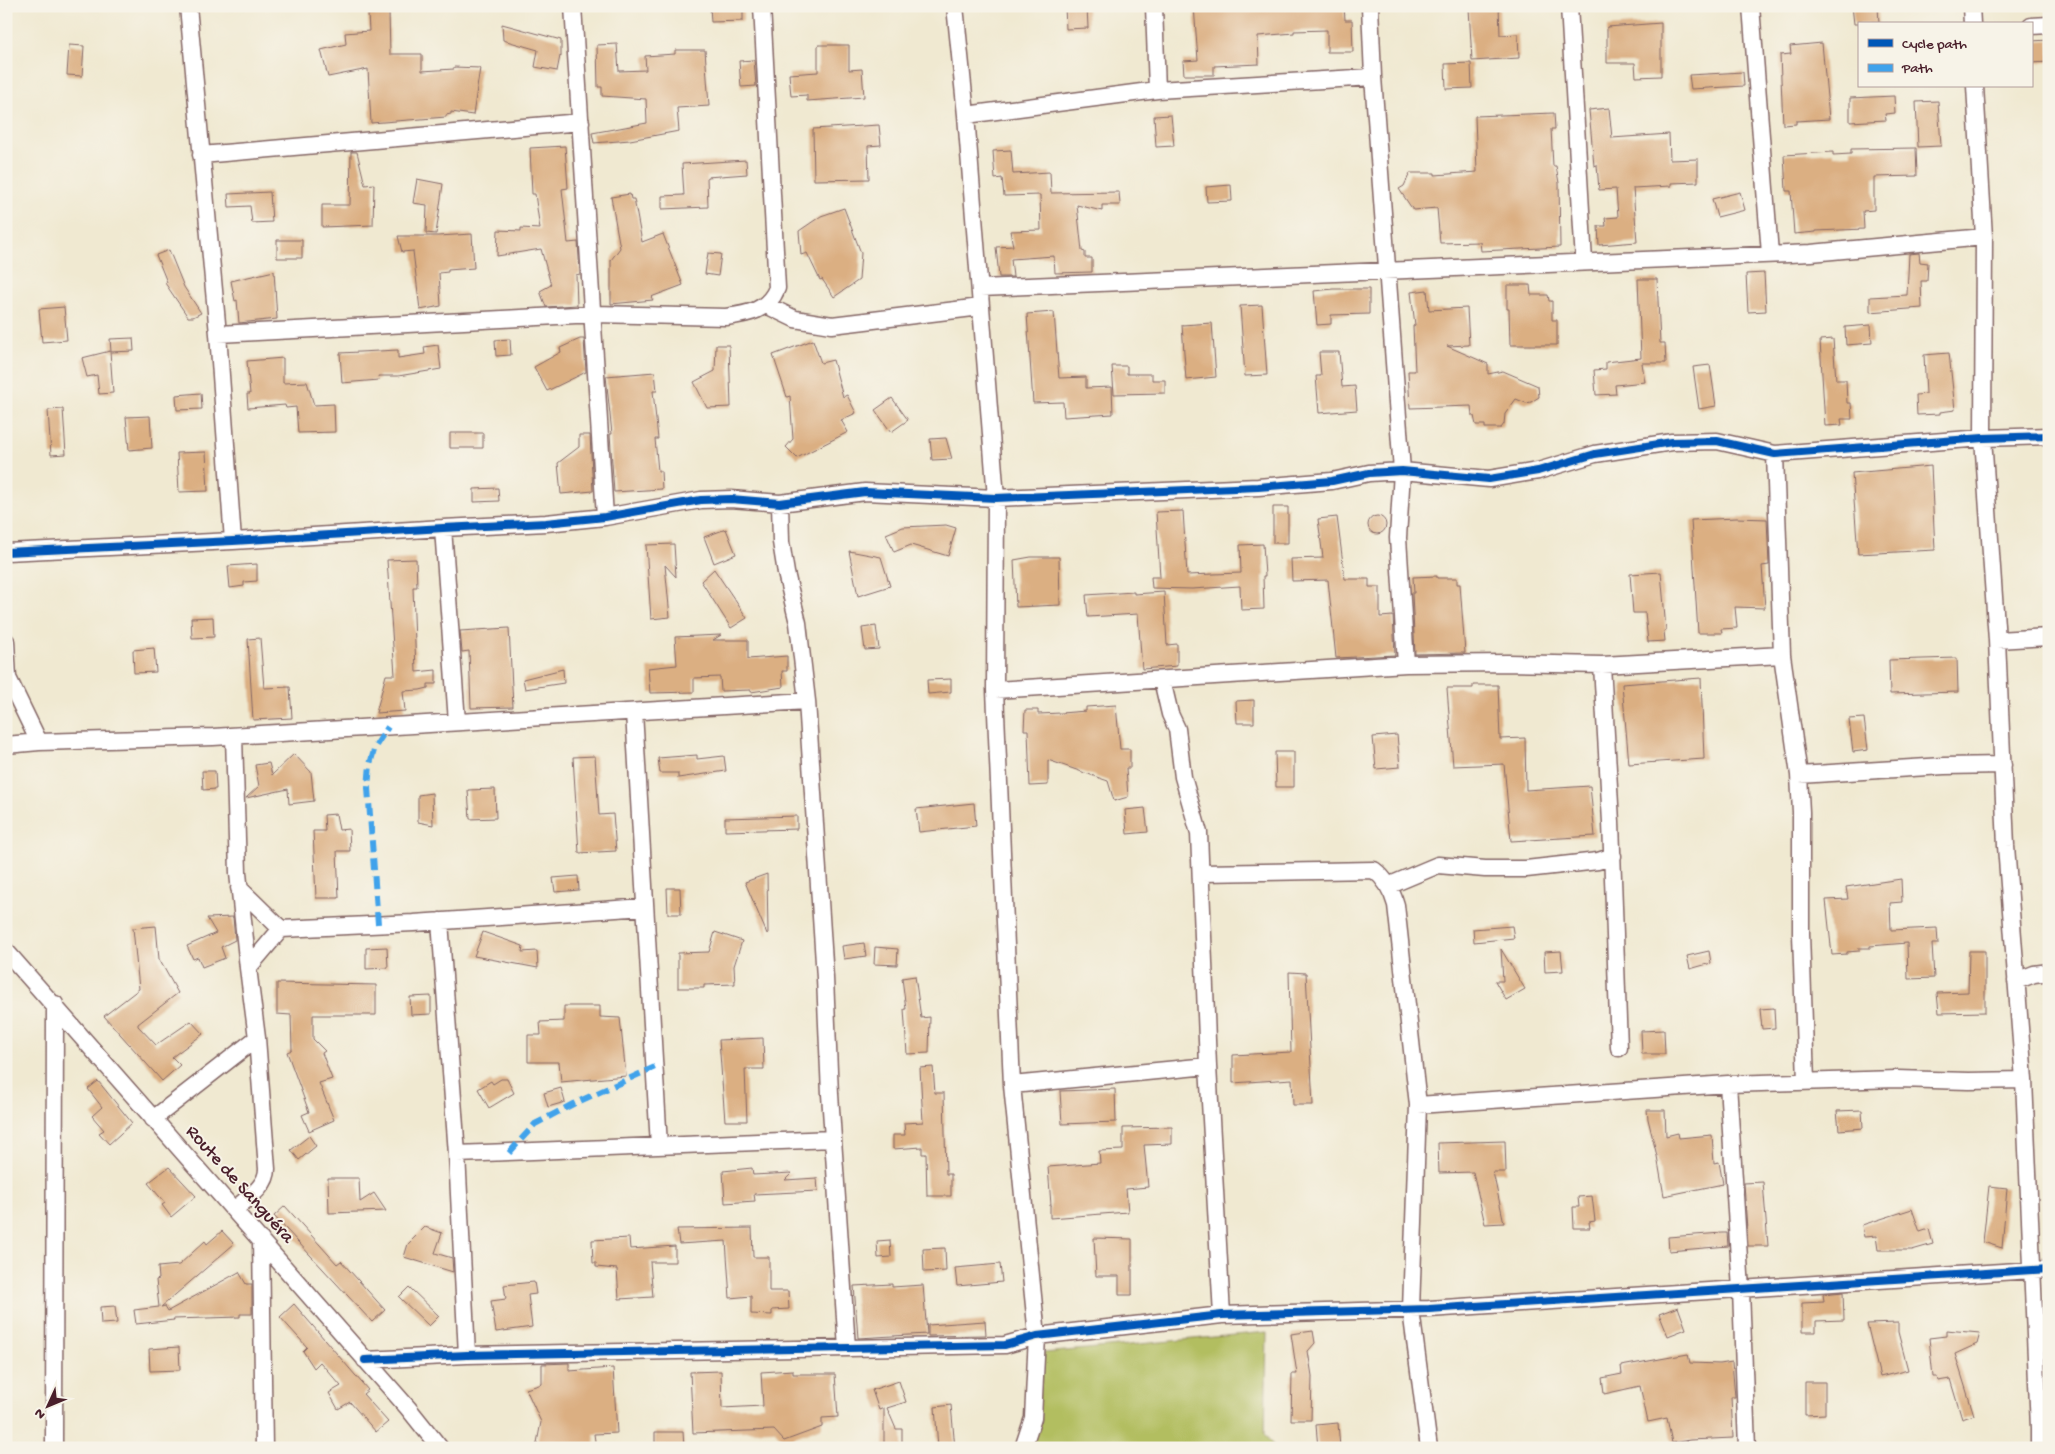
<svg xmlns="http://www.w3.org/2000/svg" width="2055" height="1454" viewBox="0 0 2055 1454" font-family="'Gochi Hand',sans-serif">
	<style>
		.green { fill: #b2be60; stroke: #7e6e46 }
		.building { fill: #dbaf82 }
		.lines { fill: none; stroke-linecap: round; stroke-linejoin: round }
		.minor-casing { stroke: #846665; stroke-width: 19 }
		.minor { stroke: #fff; stroke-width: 16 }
		.quiet { stroke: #40a2eb; stroke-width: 6; stroke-dasharray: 12 6; stroke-linecap: butt }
		.cycleway-casing { stroke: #f7f3e8; stroke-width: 11 }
		.cycleway { stroke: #0057b8; stroke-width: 8 }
		.labels { text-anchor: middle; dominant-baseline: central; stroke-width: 4; stroke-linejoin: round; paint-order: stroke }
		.street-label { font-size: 19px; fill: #4a1f2b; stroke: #f7f3e8 }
	</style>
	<rect width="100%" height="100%" fill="#f7f3e8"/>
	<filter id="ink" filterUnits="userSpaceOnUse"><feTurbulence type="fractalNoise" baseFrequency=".02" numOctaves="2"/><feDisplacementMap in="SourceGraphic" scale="10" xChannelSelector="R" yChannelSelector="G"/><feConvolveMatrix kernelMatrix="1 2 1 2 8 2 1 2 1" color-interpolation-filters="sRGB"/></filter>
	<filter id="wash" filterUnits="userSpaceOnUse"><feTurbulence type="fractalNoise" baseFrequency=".0096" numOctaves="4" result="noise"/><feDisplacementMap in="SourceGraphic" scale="20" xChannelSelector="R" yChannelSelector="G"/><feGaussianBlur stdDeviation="1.12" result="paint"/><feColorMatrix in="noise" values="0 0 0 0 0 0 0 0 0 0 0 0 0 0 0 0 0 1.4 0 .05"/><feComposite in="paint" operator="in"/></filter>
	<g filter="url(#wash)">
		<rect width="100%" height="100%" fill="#f0e9d1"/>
		<path class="green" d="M1267 1332 1265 1435 1275 1448H1028L1044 1353Z"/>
		<g id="blocks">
			<path class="building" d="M710 6H743V21L711 22Z
				M1065 6H1087L1088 28 1066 29Z
				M1194 6H1344L1345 20H1352L1353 52H1327V30L1294 31V33L1258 36 1259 64 1214 66V75H1184L1183 61 1198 60Z
				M1499 6 1500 35 1518 34 1519 58 1472 61 1469 8Z
				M1852 6H1878L1879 24H1854Z
				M389 13 390 54H422V71L454 69V67L480 68 473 115 451 112V114L446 115V117L371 123 368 69 328 77 321 50 346 44 345 33 369 31 368 14Z
				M1661 23V76L1636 77 1635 63H1607V27Z
				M502 24 561 40V57L560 56 557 71 535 67 538 50 503 40Z
				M2049 40V62L2031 63V41Z
				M1822 43 1829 119 1796 121V124L1783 125 1780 55 1791 54 1790 46Z
				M617 44 619 71 646 70 645 56 675 54V50H705L709 106 677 108 679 131 630 140 594 143 592 133 647 123 646 99 602 96V87H598L597 45Z
				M69 45 84 46 82 76 67 75Z
				M818 45H849V70L862 69 864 97 807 101V95L791 96 789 74 818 72Z
				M754 60 756 86 741 87 739 61Z
				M1471 63 1472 88 1446 89 1445 64Z
				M1743 72 1744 86 1691 89 1689 75Z
				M1894 96 1895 113 1885 114 1886 120 1850 122V98Z
				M1938 101 1941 146 1918 147 1916 102Z
				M1609 108 1612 138 1669 134 1670 160 1698 159V182L1671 183V186L1633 188 1637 242 1599 245 1598 226H1606L1605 218 1618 217 1616 189 1599 190 1597 165 1594 166 1589 110Z
				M1554 113 1555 129H1551L1553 166H1556L1559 183 1560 247 1481 251 1480 242 1440 243 1437 208 1413 210 1399 189 1404 186 1410 173H1435V175L1477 172 1475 116Z
				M1171 115 1174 146 1156 147 1154 116Z
				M879 125 881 145 868 146 869 179 814 180 813 129Z
				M565 146 568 188 562 189 568 243 578 242 580 274 576 275 577 305 546 307 540 291 551 285 541 249 497 256 498 230 521 231V228L540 229 535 194H532L530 148Z
				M1916 148 1917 176 1874 177V210L1863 211 1864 229 1816 231V232L1794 234 1791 191H1786L1784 155 1833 152V155L1851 154V149Z
				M1011 150 1013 174 1050 172 1051 193 1119 192 1120 205H1102V211L1077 205 1082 251 1085 252V258H1092V272L1055 273 1054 256 1011 259 1013 277H999L996 247 1013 246 1010 231 1041 230 1040 195 1004 196 1002 178 995 179 993 151Z
				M351 152H357L365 185 374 184 373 225 322 227V205H350Z
				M746 160 747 174 707 177 708 207 662 209V196L684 195 682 164Z
				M417 179 443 184 436 234 426 233 427 205 413 203Z
				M1231 185 1232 201 1207 202 1206 187Z
				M270 192 272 222 252 223 250 206 229 207 228 194Z
				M1740 192 1745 210 1717 217 1712 199Z
				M630 194 631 199H634L642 242 663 234 683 285 651 297 653 300 611 304V260L620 248 611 197Z
				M844 208 861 253 859 280 834 297 822 279 820 280 807 253 801 255 799 231 821 216Z
				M472 234 474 268 448 270V272L439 273 441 306 420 310 413 251 402 252 398 236H438Z
				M277 240H302V258H277Z
				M169 250 184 287 201 313 193 317H188L165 283 167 282 156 255Z
				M708 253 721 254 718 276 705 274Z
				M1919 253 1920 262 1928 263 1927 281H1921L1922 308 1870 312V297L1907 295 1909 254Z
				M274 271 277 319 239 323 237 300 235 301 231 281Z
				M1764 273 1766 311 1748 312 1746 274Z
				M1638 279H1657L1660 343H1665L1666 363H1642L1645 382 1615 385 1616 394 1596 395 1594 370 1606 369V362L1641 358Z
				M1507 285H1530L1531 295H1548L1549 301H1552V320H1557V345H1510L1509 309H1507Z
				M1333 289H1369V314L1331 315V324L1317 325 1314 291Z
				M1427 290 1429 310 1467 308 1469 345 1447 346 1488 364V374L1503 371 1538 386 1539 397 1531 402 1526 403 1516 399 1505 414 1504 424 1501 428H1485V425H1476L1474 416H1472L1471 406 1410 408 1408 371H1415L1413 326 1415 325 1411 292Z
				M1262 305 1267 375 1245 376 1240 306Z
				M64 307 67 340 42 342 39 309Z
				M1054 312 1059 378 1086 377V388L1112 387 1113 414 1064 417 1063 402 1033 403 1027 314Z
				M1212 323 1216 377 1186 380 1182 325Z
				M1871 325 1872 343 1846 345 1845 327Z
				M133 338 134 351 111 352 110 339Z
				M510 339 511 355 496 356 495 340Z
				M580 339H584L586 372 547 391 534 367 561 352 560 348Z
				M1833 339 1836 380H1846L1847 403H1851L1852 419H1841L1842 425 1825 426 1820 340Z
				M813 340 821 363 833 360 843 397 847 395 856 413 841 420 848 432 797 458 786 447 793 439 790 396 787 397 773 355Z
				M438 345 441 369 398 376H378L379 380 342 383 340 353 398 350V358L425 354 424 347Z
				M716 345H729L731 407 707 408 694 382 715 371Z
				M110 351 113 393 99 394 97 375 87 377 82 358Z
				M1319 352H1339L1342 387 1355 386 1357 410 1319 413 1316 376H1321Z
				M1949 353 1955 410 1940 412V414L1917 415 1916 395 1926 394 1924 355Z
				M283 358V383L307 382 314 405 334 404 335 432 298 433 296 407 286 408 285 405 248 408 247 394H250L247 361Z
				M1710 365 1716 406 1699 409 1693 367Z
				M1112 366H1127V374H1152V380H1165V393L1114 394Z
				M655 372 657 391H653L658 439H655L658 471H661L662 489 614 492 610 434H612L606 376Z
				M201 393 202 409 177 410 176 395Z
				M892 398 908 420 891 432 875 410Z
				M63 409 66 454 51 455 48 410Z
				M150 416 152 448 129 450 126 417Z
				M450 433H483V448H450Z
				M579 435H590L593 491 561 494 558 463 579 447Z
				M946 438 952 459 932 460 930 439Z
				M206 452 208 491 179 492 177 453Z
				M1931 466 1935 550 1858 554 1852 473Z
				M498 488 499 501 474 502V489Z
				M1273 507H1288V543H1273Z
				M1183 511 1187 575 1241 573 1240 545 1263 544 1265 576H1263L1264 609 1241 610 1240 586 1192 589 1152 588 1151 577H1160L1156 512Z
				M1368 525a9 9 0 1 1 18 0a9 9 0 1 1-18 0Z
				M1337 517 1345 579H1369V587H1380V617L1393 616 1395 655 1336 658 1328 580 1292 581 1291 559 1323 558 1318 519Z
				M1737 518 1767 519 1769 565 1762 566 1765 608 1735 607 1737 628 1721 629 1722 633H1698L1691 520Z
				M946 525 956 528 948 556 911 545 894 552 886 534 903 527Z
				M726 529 736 554 714 563 704 537Z
				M674 544 676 577 665 565 670 617 651 619 646 545Z
				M849 551 881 557 890 586 858 596Z
				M1031 557H1059L1060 605 1016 607 1014 560Z
				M416 559 417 587H413L416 672 436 670V684H428V688L420 690 403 691 405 711 376 713 386 675H395L387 560Z
				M257 564V581L244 582V586L230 588 228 566Z
				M714 569 747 618 731 628 701 581Z
				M1661 572 1666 630 1664 631 1665 641 1648 642 1645 613H1633L1630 574Z
				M1437 576V578H1457V584H1460L1465 653 1415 654 1412 593H1414L1413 577Z
				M1134 592V594L1164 592 1167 645 1177 644V666L1142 669 1138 614 1088 617 1086 595Z
				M213 617 214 637 192 638 191 618Z
				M876 626 879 649 865 650 862 628Z
				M509 628 513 707 471 708 469 651 462 652 460 631Z
				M721 635 713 640H748V659L787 656V671H782L783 687 751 692V690L721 691 720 677 694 678V692L650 693 648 668 677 665 675 637Z
				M260 638 264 688 290 687 292 718 253 720 248 639Z
				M154 648 156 672 134 673 133 650Z
				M1957 658 1958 692 1890 694 1889 660Z
				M563 669 564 683 525 689 523 679Z
				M1701 678 1704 759 1629 764 1622 684Z
				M951 679V692L928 694 927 680Z
				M1473 685H1498L1500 739 1525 738 1526 790 1590 786 1595 836 1511 841 1504 764 1453 766 1447 688H1473Z
				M1254 700V723H1237L1236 701Z
				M1116 705 1120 749H1130V768H1126L1128 797 1114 801 1108 781 1048 760V785L1030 786 1028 730H1024L1025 710H1038V714L1061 713 1086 711V707Z
				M1864 718 1868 750 1853 752 1849 719Z
				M1397 735 1400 767 1376 769 1373 737Z
				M1275 752H1294V787H1276Z
				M294 754 311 772 314 801 289 804 288 789 246 798 259 786 255 765 269 763 272 775Z
				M697 755V759L724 756 726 771 678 778V773H660L658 758Z
				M595 756 599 815 613 814 616 851 579 853 573 757Z
				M202 771H215L216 789 203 790Z
				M495 789 496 818 470 819 468 790Z
				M432 793 433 825 418 822V795Z
				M974 803 976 826 919 832 916 809Z
				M1145 808 1148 832 1127 834 1125 810Z
				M336 814 339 830 349 829 350 851H337L339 898H316L313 831H325L324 815Z
				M797 816V829L725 831V818Z
				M767 874 768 934H767L745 882Z
				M578 876 579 890 555 892 553 878Z
				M1901 879 1902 902 1890 903 1891 930 1937 928 1938 944H1932L1934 978 1908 979 1907 943 1870 946V948H1859V951L1847 952V954L1832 955 1826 900 1848 899 1846 887Z
				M667 888H680L681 914H668Z
				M233 917 235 940 221 947 225 958 202 967 198 957 193 959 187 946 216 933 207 918Z
				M156 926 159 959 178 993 138 1024V1026L156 1045 191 1021 203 1034 172 1057 180 1065 162 1081 104 1016 139 989 133 928Z
				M1512 926 1514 938 1474 942 1473 929Z
				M483 932 523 946 522 952 537 951 538 968 474 956Z
				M715 932 742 941 734 966 735 984 704 985V988H678V953L709 952Z
				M864 943 866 956 844 959 842 946Z
				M387 947 388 968 366 969V948Z
				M875 947 898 949 897 965 874 964Z
				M1501 949 1525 989 1506 1000 1495 981H1503Z
				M1561 951 1563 971 1545 972 1544 952Z
				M1709 951 1711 963 1690 969 1687 956Z
				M1969 951H1985V1012L1939 1013 1937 993 1968 992Z
				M1289 972 1306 973 1313 1105H1293L1292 1079 1233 1083V1055L1291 1052Z
				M915 976 921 1018 930 1017 929 1053 907 1054 904 1009H906L902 978Z
				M277 983 376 985V1015H313V1039L325 1051 322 1053 332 1079 319 1083 334 1120 309 1131 302 1115 309 1112 287 1052 292 1050 291 1015 277 1014Z
				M431 996V1014L411 1015 410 997Z
				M564 1006H600V1017L620 1018 626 1076 561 1082 559 1062H528V1035H541L540 1022 564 1021Z
				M1774 1008 1775 1028 1762 1029 1760 1009Z
				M1664 1030 1665 1054H1642L1641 1031Z
				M763 1038 764 1069H745L747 1121H725L719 1040Z
				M933 1067 935 1093H944L946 1174H951V1196H927L926 1154H922V1147L893 1149V1135H905L904 1123 923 1122 920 1068Z
				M501 1079H507L514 1093 489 1108 478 1089 491 1081 493 1084Z
				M98 1081 132 1123 109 1144 99 1133 104 1130 92 1116 102 1107 88 1089Z
				M561 1088 565 1102 548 1107 544 1093Z
				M1115 1089 1116 1122 1062 1124 1060 1091Z
				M1647 1110H1665L1666 1136 1678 1133 1679 1138 1712 1135 1714 1163 1719 1162 1723 1184 1664 1196 1657 1156 1648 1119Z
				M1862 1110 1863 1128 1839 1130 1837 1111Z
				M1172 1127V1144L1144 1145 1148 1187 1126 1189 1128 1212 1050 1218V1205H1051L1048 1167 1100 1163 1099 1151 1123 1150V1128Z
				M309 1136 316 1146 299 1160 291 1150Z
				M1505 1141 1506 1172H1493L1504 1223 1485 1224 1473 1172 1439 1173 1438 1143Z
				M169 1167 196 1196 171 1217 162 1205 165 1203 148 1183Z
				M752 1168 753 1175 792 1173 785 1180 817 1178 818 1191 754 1194 755 1201 725 1203 723 1171Z
				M328 1178H359L360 1202 374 1193 386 1211 329 1213Z
				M1763 1182 1768 1246H1748L1744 1183Z
				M1989 1186 2007 1188 2002 1248 1983 1242Z
				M1592 1196 1595 1221 1589 1222 1590 1228H1574L1573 1207H1579L1578 1197Z
				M285 1206 337 1264 341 1261 385 1310 372 1322 274 1216Z
				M1912 1209 1920 1232 1929 1229 1933 1244 1912 1250H1878L1876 1236 1864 1237 1862 1225Z
				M425 1227 442 1233 435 1253 452 1258 453 1272 404 1257 408 1244Z
				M752 1228 753 1257H769V1291H788L789 1309 772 1310V1315L751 1314V1296L730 1298 726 1241 679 1244 677 1229Z
				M222 1231 234 1244 161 1307 165 1306 168 1311 239 1272 246 1284H252V1314H240V1317L173 1319 174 1320 136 1324 134 1310 159 1307 156 1280 159 1279 158 1267 179 1265 205 1241 207 1244Z
				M1722 1233H1727L1728 1246 1669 1251 1668 1237Z
				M629 1238 630 1249 675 1246V1262H650L653 1297 619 1299 617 1269 596 1267V1263H593L592 1240Z
				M1094 1238 1132 1239V1295H1119V1276H1096Z
				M890 1240 891 1257 878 1258 877 1241Z
				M945 1248 946 1271 924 1272 923 1249Z
				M1000 1264 1002 1282 957 1286 955 1268Z
				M534 1282 536 1294 528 1295 532 1327 496 1332 491 1301 506 1299 504 1285Z
				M892 1284V1287L923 1285 927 1334 858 1338 854 1286Z
				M409 1287 439 1316 429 1326 399 1297Z
				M1843 1292 1844 1320 1816 1321V1332H1802V1303L1824 1302 1823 1294Z
				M294 1304 368 1390 363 1394 388 1422 376 1432 350 1402 338 1409 329 1393 341 1386 320 1362 314 1368 303 1351 307 1347 280 1317Z
				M115 1306 117 1323 101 1324 100 1307Z
				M1678 1307 1686 1329 1668 1336 1659 1314Z
				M985 1321 986 1335 928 1336V1325Z
				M1898 1323V1332L1908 1370 1880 1377 1867 1324Z
				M1946 1330 1980 1333 1977 1344 1955 1354 1974 1415 1962 1419 1950 1379 1938 1381 1937 1377H1933L1929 1338 1946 1336Z
				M1313 1331 1315 1343 1308 1351 1312 1376 1311 1420H1291L1292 1374H1297L1291 1334Z
				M179 1347 180 1370 150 1371 149 1349Z
				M1688 1354 1690 1363 1720 1364 1732 1362 1735 1397H1731L1733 1438 1690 1440 1672 1443 1667 1418 1648 1422 1640 1386 1604 1394 1602 1378 1622 1374 1621 1366Z
				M569 1363V1371L613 1368 617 1433 594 1434 596 1448H536L541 1422 526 1389 542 1384V1364Z
				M793 1370V1374H835L838 1417 822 1418V1427L784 1441 774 1430 693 1433 690 1372 721 1371 722 1408 763 1406 761 1372Z
				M899 1381 906 1402 887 1408 896 1429H902V1448H884V1408L879 1410 872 1390Z
				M1805 1382H1825V1414L1805 1415Z
				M951 1405 955 1448H938L935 1407Z
				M1338 1423 1340 1448H1318L1316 1425Z
				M655 1432H683L684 1448H655Z"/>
		</g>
	</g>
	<g filter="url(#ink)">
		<use href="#blocks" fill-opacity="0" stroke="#846665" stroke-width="1"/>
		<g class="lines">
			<g class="minor-casing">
				<path id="minor" d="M188 6 218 334 233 541
					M573 6 605 517
					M955 6 966 115 996 498 995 690 1012 1085 1037 1336 1033 1418 1023 1448
					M1154 6 1157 90
					M1370 6 1373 77 1402 471 1398 538 1406 664
					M1569 6 1584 262
					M1751 6 1770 254
					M1971 6 1972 24
					M2031 26 2049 25
					M1975 86 1984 237 1983 438 1997 640 2006 846 2024 1080 2039 1428V1448
					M966 115 1157 90 1373 77
					M201 155 581 122
					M980 288 1811 253 1984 237
					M766 305 795 319 832 325 981 307
					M218 334 594 314 726 317C748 314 768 311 777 288L762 6
					M1775 454 1782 655 1799 775 1801 812V934L1806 1082
					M780 503 781 542 786 573 798 623 807 701 825 978 830 1094 847 1348
					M443 528 457 722
					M6 552 233 541 443 528 546 523 605 517 701 500 731 499 780 503 865 492 996 498 1258 487 1332 481 1369 473 1402 471 1489 479 1538 471 1595 454 1672 442 1717 441 1775 454 1983 438 2049 436
					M1997 640 2049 637
					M6 641 8 678 6 685
					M1602 665 1611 822 1619 1048
					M8 678 39 742
					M1162 680 1170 714 1177 729 1183 777 1199 833 1208 1066 1222 1315
					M995 690 1406 664 1508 663 1602 665 1782 655
					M634 712 659 1146
					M6 745 39 742 213 737 807 701
					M1799 775 1944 766 2003 765
					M1202 873 1374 870C1386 879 1392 891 1396 905L1418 1105 1411 1310 1429 1448
					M1388 886 1438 865 1485 869H1526L1598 861 1613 856
					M239 888 281 929
					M440 921 457 1154 467 1355
					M6 951 408 1408 440 1448
					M248 968 281 929 414 923 645 907
					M2016 981 2034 974 2049 972
					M1728 1084 1741 1290 1747 1448
					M1012 1085 1208 1066
					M1418 1105 1728 1084 1897 1079 1969 1081 2024 1080
					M153 1119 257 1038
					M457 1154 833 1139
					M234 1210C246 1199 267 1187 267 1169L257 1038 248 968 238 873 234 736
					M261 1240 264 1448
					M365 1360 467 1355 1005 1345 1037 1336 1222 1315 1429 1309 2049 1269
					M54 1448 55 1004"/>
			</g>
			<use href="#minor" class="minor"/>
			<path class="quiet" d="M378 924 368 788 370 764 375 747 388 727
				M509 1153 535 1124 573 1104 655 1067"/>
			<g class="cycleway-casing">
				<path id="cycleway" d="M6 552 233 541 443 528 546 523 605 517 701 500 731 499 780 503 865 492 996 498 1258 487 1332 481 1369 473 1402 471 1489 479 1538 471 1595 454 1672 442 1717 441 1775 454 1983 438 2049 436
					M365 1360 467 1355 1005 1345 1037 1336 1222 1315 1429 1309 2049 1269"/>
			</g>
			<use href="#cycleway" class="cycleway"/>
		</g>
	</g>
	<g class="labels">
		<g class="street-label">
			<text transform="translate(239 1185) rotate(48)">Route de Sanguéra</text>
		</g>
	</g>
	<rect width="2055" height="1454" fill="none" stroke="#f7f3e8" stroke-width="25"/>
	<rect x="1858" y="22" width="175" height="65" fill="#f7f3e8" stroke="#b29e9c"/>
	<rect x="1868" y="39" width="25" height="8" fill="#0057b8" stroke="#b29e9c"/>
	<text x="1902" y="48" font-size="15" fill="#4a1f2b">Cycle path</text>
	<rect x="1868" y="64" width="25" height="8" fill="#40a2eb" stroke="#b29e9c"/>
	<text x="1902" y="72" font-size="15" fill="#4a1f2b">Path</text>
	<g transform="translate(48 1406) rotate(226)" stroke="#f7f3e8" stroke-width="4" paint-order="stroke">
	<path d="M0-4L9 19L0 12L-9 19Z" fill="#4a1f2b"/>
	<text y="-8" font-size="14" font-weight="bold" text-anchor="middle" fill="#4a1f2b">N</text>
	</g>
</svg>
